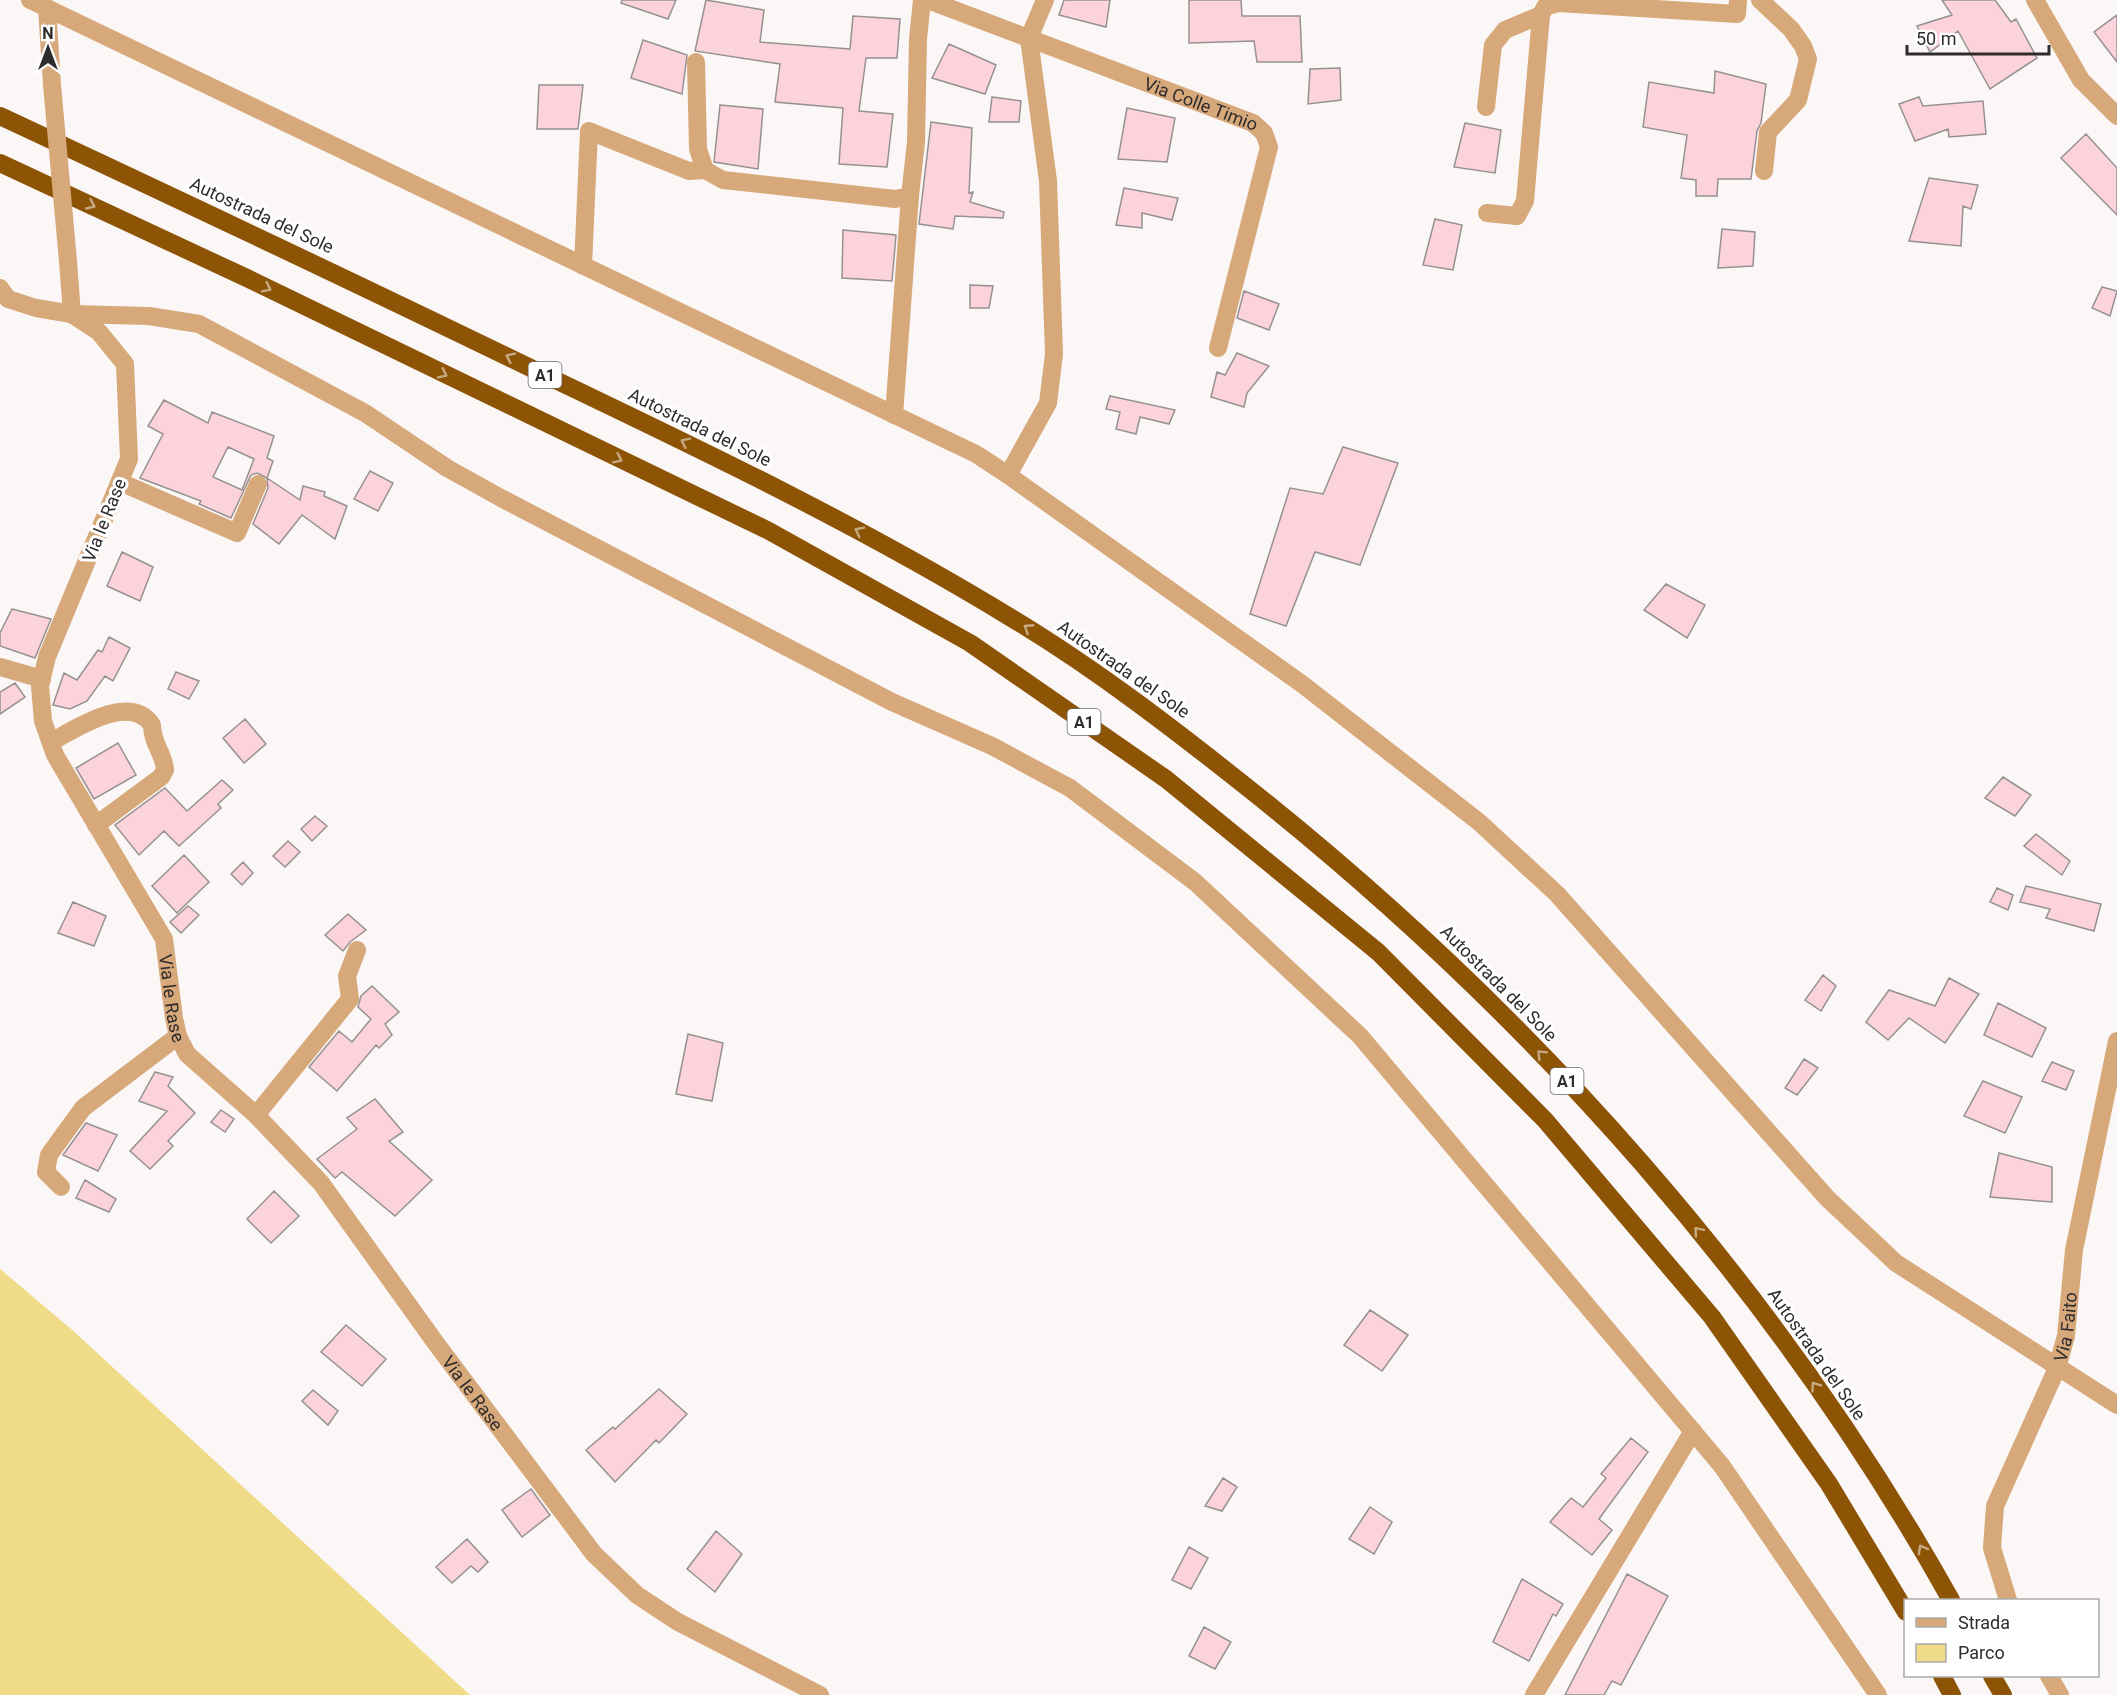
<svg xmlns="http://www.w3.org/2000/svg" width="2117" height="1695" viewBox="0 0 2117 1695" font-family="Roboto,sans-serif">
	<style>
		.green { fill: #efdb88 }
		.building { fill: #fdd3db; stroke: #959192; stroke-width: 1.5; fill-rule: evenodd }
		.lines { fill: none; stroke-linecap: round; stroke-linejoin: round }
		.minor { stroke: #d7a87a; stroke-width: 18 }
		.highway { stroke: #8d5406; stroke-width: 18 }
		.minor-bridge { stroke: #d7a87a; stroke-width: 18 }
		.oneway { stroke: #c6aa82 }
		.labels { text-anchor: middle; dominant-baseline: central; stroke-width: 6; stroke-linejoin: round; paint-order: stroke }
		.shield { fill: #fff; stroke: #6d6b6b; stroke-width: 1.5 }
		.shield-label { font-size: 16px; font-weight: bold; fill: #2e2c2c }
		.street-label { font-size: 18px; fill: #2e2c2c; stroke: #fff }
	</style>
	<rect width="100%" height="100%" fill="#fbf7f6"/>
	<path class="green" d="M0 1269 70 1328 470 1695H0Z"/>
	<path class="building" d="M622 0H676L668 19 621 3Z
		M706 0 764 10 760 42 850 49 853 16 900 19 897 58H866L859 111 893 114 887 167 839 164 843 108 775 102 780 64 695 51Z
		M1064 0H1110L1106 27 1059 15Z
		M1189 0H1241L1242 16H1300L1302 62H1257L1254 41 1189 43Z
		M1942 0H1995L2011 22 2016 19 2037 58 1990 89 1958 31 1930 52 1917 26 1952 15Z
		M2117 15V62L2094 32Z
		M643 40 687 55 682 94 631 78Z
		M949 44 996 65 985 94 932 78Z
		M1340 68 1341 100 1308 104 1310 69Z
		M1715 71 1766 84 1761 123 1757 131 1751 179H1718L1717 196H1696V180L1681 178 1687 135 1643 127 1649 82 1714 93Z
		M539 85H583L578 129H537Z
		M992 97 1021 101 1019 122H989Z
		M1919 97 1923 106 1983 101 1986 134 1949 137 1948 129 1915 141 1899 104Z
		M720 105 763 109 758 169 714 162Z
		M1127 108 1175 118 1167 162 1118 159Z
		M931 122 972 128 969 193 973 192 970 202 1004 212 1003 218 955 216 953 229 919 224Z
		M1465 123 1501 130 1495 173 1454 167Z
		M2086 134 2117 168V215L2061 158Z
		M1929 178 1978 185 1971 209 1963 206 1961 246 1909 241Z
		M1124 188 1178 198 1172 220 1142 213V228L1116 225Z
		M1435 219 1462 225 1453 270 1423 265Z
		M1722 229 1755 232 1753 266 1718 268Z
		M843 230 896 235 892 281 842 278Z
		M970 285 993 286 989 308H970Z
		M2102 287 2117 291 2110 316 2092 308Z
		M1244 291 1279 304 1269 330 1237 318Z
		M1237 353 1269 366 1247 393 1244 407 1211 397 1217 372 1225 375Z
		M1110 396 1175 410 1169 424 1140 417 1136 434 1116 429 1120 412 1106 409Z
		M164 400 208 423 212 412 274 436 267 458 273 461 267 478 257 473 251 475 231 518 199 504 201 501 140 478 163 434 148 426ZM228 447 254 459 242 490 213 477Z
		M1343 447 1398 463 1360 565 1315 552 1286 626 1250 614 1290 488 1323 494Z
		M370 471 393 483 378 511 354 499Z
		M267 478 300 500 303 486 325 492 324 496 347 506 335 539 302 515 279 544 253 524 268 488Z
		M122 552 153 567 140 601 107 586Z
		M1666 584 1705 605 1687 638 1644 610Z
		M12 609 51 619 35 658 0 646V633Z
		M109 637 130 648 113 681 105 676 87 701 70 709 53 705 64 673 77 680 98 650 102 652Z
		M176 672 199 681 189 699 168 689Z
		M15 683 25 697 0 714V692Z
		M245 719 266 744 244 763 223 738Z
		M118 743 136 775 94 799 76 768Z
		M2003 777 2031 795 2015 816 1985 798Z
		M222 780 233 790 218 804 221 808 179 846 164 831 139 855 115 825 165 788 187 811Z
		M315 816 327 826 312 841 301 829Z
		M2036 834 2070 861 2062 875 2024 846Z
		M288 841 300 852 285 867 273 856Z
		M184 855 209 882 177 913 152 886Z
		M243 862 253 873 242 885 231 874Z
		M2026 886 2101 904 2094 931 2046 918 2050 909 2020 902Z
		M1997 888 2013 895 2008 910 1990 902Z
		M73 902 106 916 94 946 58 933Z
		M188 906 199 915 181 933 170 922Z
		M348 914 366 930 350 942 343 951 325 935Z
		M1823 975 1836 986 1821 1011 1805 1000Z
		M1949 978 1979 994 1945 1043 1909 1018 1888 1040 1866 1022 1889 990 1935 1006Z
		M372 986 399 1012 385 1024 392 1035 379 1048 376 1045 337 1091 309 1067 339 1031 352 1042 371 1019 358 1007 361 996Z
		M1998 1003 2046 1028 2032 1057 1984 1035Z
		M688 1034 723 1043 712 1101 676 1094Z
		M1804 1059 1818 1068 1797 1095 1785 1088Z
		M2052 1062 2074 1071 2066 1090 2042 1081Z
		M155 1072 173 1077 168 1086 195 1113 168 1141 173 1146 150 1169 130 1151 167 1111 139 1101Z
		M1983 1081 2022 1097 2005 1133 1964 1116Z
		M375 1099 403 1132 389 1141 432 1180 395 1216 342 1172 335 1178 317 1159 357 1129 347 1118Z
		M221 1110 234 1119 225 1132 211 1122Z
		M86 1123 117 1135 98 1171 63 1155Z
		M1999 1153 2052 1167V1202L1990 1197Z
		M85 1180 116 1199 109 1212 76 1198Z
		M274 1191 299 1216 271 1243 247 1219Z
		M1370 1310 1408 1335 1382 1371 1344 1345Z
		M346 1325 386 1359 362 1386 321 1352Z
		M659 1389 687 1414 659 1443 656 1440 615 1482 586 1450 613 1427 615 1429Z
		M313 1390 338 1411 328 1425 302 1401Z
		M1631 1438 1648 1452 1599 1519 1612 1530 1592 1555 1550 1522 1571 1498 1583 1507 1606 1478 1601 1474Z
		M1223 1478 1237 1487 1222 1511 1205 1506Z
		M531 1489 550 1515 522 1537 502 1510Z
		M1370 1507 1392 1522 1374 1554 1349 1539Z
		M716 1531 742 1554 715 1592 687 1569Z
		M467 1539 488 1562 478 1572 471 1566 452 1583 436 1567Z
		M1189 1547 1208 1558 1191 1589 1172 1580Z
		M1627 1574 1668 1596 1621 1685 1612 1681 1604 1695H1565Z
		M1522 1579 1563 1604 1556 1616 1553 1614 1529 1661 1493 1642Z
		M1204 1627 1231 1642 1215 1669 1189 1656Z"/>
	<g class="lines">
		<g class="minor">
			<path d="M30 0 976 454 1008 475 1302 684 1479 822 1557 894 1827 1198 1896 1263 2117 1405"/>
			<path id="s1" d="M928 0 1253 123 1264 133 1269 147 1218 348"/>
			<path d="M1760 0 1791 29 1803 46 1808 59 1798 100 1768 132 1764 171"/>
			<path d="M2035 0 2081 80 2117 116"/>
			<path d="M47 8 52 85"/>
			<path d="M696 62 698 149 705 170 723 180 895 199 910 196 916 142 918 39 922 0"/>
			<path d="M1486 107 1493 45 1505 30 1541 15"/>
			<path d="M1487 213 1517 216 1525 201 1541 15 1545 7 1558 3 1737 14 1738 0"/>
			<path d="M68 261 72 314"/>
			<path d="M583 266 589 131 689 171 705 170"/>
			<path d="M0 288 8 299 36 308 72 314 149 316 199 324 365 413 447 468 501 498 892 702 992 746 1070 788 1195 882 1360 1036 1722 1466 1878 1695"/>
			<path id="s2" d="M73 315 99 332 125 364 129 459 47 657 40 686 43 721 55 755 164 939 174 1018 178 1036 187 1054 256 1115 321 1183 435 1342 594 1554 637 1595 678 1622 820 1695"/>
			<path d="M894 415 910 196"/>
			<path d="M1008 475 1048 403 1054 354 1048 181 1029 38 1045 0"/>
			<path d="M120 482 237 533 258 484"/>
			<path d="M0 667 42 679"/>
			<path d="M51 742C75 729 130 692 152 725 152 744 164 753 165 770L161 777 96 825"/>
			<path d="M256 1115 350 999 347 976 357 950"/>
			<path d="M61 1187 46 1172 49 1155 83 1108 178 1036"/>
			<path id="s3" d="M2008 1600 1992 1548 1995 1506 2057 1368 2066 1336 2074 1250 2117 1041"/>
			<path d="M2049 1676 2060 1695"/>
			<path d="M1534 1695 1693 1431"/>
		</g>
		<path class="highway" d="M0 116C182 201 364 287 545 375 704 451 863 527 1013 619 1099 671 1179 733 1258 796 1535 1018 1777 1289 1951 1600
			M0 163 249 279 769 531 970 643 1166 779 1378 952 1545 1120 1712 1317 1829 1484 1906 1612
			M1942 1676 1952 1695
			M1992 1676 2003 1695"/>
		<path class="minor-bridge" d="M52 85 68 261"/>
	</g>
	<defs><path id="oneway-chevron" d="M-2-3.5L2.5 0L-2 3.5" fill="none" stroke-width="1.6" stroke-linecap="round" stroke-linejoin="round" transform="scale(1.5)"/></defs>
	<g class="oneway">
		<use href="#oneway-chevron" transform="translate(91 205) rotate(25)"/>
		<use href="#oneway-chevron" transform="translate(267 288) rotate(26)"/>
		<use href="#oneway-chevron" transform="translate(510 357) rotate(-154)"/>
		<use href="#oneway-chevron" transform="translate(443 374) rotate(26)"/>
		<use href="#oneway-chevron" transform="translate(685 442) rotate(-154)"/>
		<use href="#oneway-chevron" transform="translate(618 459) rotate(26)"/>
		<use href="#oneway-chevron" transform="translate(859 531) rotate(-153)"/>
		<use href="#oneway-chevron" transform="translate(1028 628) rotate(-147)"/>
		<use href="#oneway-chevron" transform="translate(1541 1054) rotate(-135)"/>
		<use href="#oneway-chevron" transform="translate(1698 1231) rotate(-130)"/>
		<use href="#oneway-chevron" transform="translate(1815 1386) rotate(-125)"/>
		<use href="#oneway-chevron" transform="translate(1922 1549) rotate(-119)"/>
	</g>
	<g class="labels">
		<g class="shield">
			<rect x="528.5" y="362" width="33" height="26" rx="4.5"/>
			<rect x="1067.5" y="709" width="33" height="26" rx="4.5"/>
			<rect x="1550.5" y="1068" width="33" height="26" rx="4.5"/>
		</g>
		<g class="shield-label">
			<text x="545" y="375">A1</text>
			<text x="1084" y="722">A1</text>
			<text x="1567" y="1081">A1</text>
		</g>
		<g class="street-label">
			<text stroke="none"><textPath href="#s1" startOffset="292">Via Colle Timio</textPath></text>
			<text transform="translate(262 215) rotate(25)">Autostrada del Sole</text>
			<text transform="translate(700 427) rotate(26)">Autostrada del Sole</text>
			<text transform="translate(104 520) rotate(-68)">Via le Rase</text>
			<text transform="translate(1124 669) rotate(35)">Autostrada del Sole</text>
			<text transform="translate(1499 983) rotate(45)">Autostrada del Sole</text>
			<text stroke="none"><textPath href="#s2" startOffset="756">Via le Rase</textPath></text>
			<text stroke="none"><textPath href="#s3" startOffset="290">Via Faito</textPath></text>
			<text transform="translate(1817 1354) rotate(55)">Autostrada del Sole</text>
			<text stroke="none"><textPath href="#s2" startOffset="1260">Via le Rase</textPath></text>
		</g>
	</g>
	<rect x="1904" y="1599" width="195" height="78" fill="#ffffff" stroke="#ababab" stroke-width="1.5"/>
	<rect x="1916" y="1618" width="30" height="9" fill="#d7a87a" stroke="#ababab" stroke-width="1.5"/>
	<text x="1958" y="1629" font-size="18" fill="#2e2c2c">Strada</text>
	<rect x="1916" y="1644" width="30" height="18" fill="#efdb88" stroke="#ababab" stroke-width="1.5"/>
	<text x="1958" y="1659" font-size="18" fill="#2e2c2c">Parco</text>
	<g transform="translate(48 48)" stroke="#ffffff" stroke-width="4.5" paint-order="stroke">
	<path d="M0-4.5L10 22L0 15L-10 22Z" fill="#2e2c2c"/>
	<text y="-9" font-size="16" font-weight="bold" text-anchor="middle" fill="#2e2c2c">N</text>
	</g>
	<path d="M1907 45v9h142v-9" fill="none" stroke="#2e2c2c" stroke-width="3"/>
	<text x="1916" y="45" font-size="18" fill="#2e2c2c" stroke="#ffffff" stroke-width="4.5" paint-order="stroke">50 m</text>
</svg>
